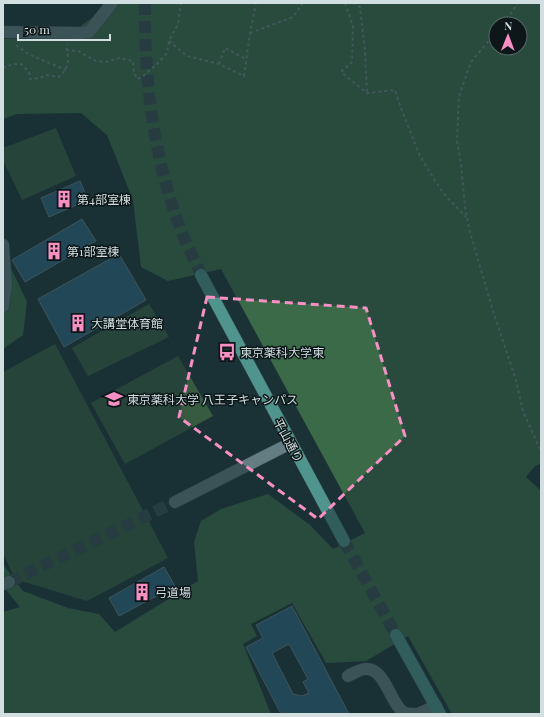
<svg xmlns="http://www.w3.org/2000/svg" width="544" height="717" viewBox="0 0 544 717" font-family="'Playfair Display','Noto Sans JP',serif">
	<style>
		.green { fill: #375b40 }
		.forest { fill: #3b6a48; fill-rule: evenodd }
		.building { fill: #2e6281; stroke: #6b7e8b; fill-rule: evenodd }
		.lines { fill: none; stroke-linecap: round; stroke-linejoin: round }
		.minor-tunnel { stroke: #354b4f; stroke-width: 12; stroke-dasharray: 12 6; stroke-linecap: butt }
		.major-tunnel { stroke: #354b4f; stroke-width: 12; stroke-dasharray: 12 6; stroke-linecap: butt }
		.minor-casing { stroke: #384c50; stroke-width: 13 }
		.major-casing { stroke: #384c50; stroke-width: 13 }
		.path { stroke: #728588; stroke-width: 2; stroke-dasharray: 3 3; stroke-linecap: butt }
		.minor { stroke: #647d82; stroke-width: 12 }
		.major { stroke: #4f958d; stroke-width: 12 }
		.marked { fill: none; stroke: #fb8fc4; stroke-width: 3; stroke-dasharray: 8 5; stroke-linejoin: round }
		.labels { text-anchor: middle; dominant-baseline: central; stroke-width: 3; stroke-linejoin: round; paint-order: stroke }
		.poi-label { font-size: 12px; fill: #d1dfe1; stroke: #0d1719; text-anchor: start }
		.street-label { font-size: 12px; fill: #d1dfe1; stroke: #0d1719 }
	</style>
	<rect width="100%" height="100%" fill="#1a3135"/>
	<path class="green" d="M56 128 76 176 22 200 3 160V148Z
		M149 304 169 337 88 376 72 348Z
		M55 344 168 558 87 601 15 579 3 553V372Z
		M178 356 213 416 125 464 91 403Z"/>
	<path class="forest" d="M108 3H541V463L534 467 526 477 541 491V714H452L408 636 366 661 326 663 292 603 251 624 257 636 243 644 271 714H3V612L20 607 3 586V564L23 591 68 608 99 614 115 632 198 581 194 542 201 521 221 509 268 494 310 525 333 549 365 533 221 269 168 281 141 267 133 200 107 135 81 113 17 114 3 119V39H62L105 9ZM496 24H520V48H496Z
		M3 251 27 302 23 335 3 349Z"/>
	<path class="building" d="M80 181 88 200 49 217 41 198Z
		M82 219 96 241 25 282 12 260Z
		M119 254 146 300 64 347 38 299Z
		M164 567 175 586 119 616 109 598Z
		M292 606 349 714H281L246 647 263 638 256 625ZM289 644 308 679 303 682 309 693 302 696 293 694 272 653Z"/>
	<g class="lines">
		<path class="minor-tunnel" d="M9 582 175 502"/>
		<path class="major-tunnel" d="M145 3C144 78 153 154 179 225 185 242 194 258 201 275
			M344 541 396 635"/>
		<g class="minor-casing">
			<path id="minor" d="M3 32 81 33 89 32 112 3
				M3 245 6 285 3 306
				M175 502 291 443
				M3 584 9 582
				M348 676C352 674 361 669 365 669 385 667 390 703 403 712 406 714 412 714 415 714
				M418 714 436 706"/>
		</g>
		<g class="major-casing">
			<path id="major" d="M201 275 344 541
				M396 635 440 714"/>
		</g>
		<path class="path" d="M345 3 353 26 352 62 341 72 367 93 395 90 401 108 420 156 434 179 444 194 466 217
			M353 3 360 7 365 51 367 93
			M503 24 509 16 518 3
			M496 32 471 62 459 96 457 141 461 164 465 207 470 232 493 311 515 377 523 411 539 447 541 450
			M250 33 293 17 303 3
			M169 41 187 56 219 64 244 76 250 33 256 3
			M16 45 28 54 66 70
			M66 50 78 51 96 61 106 62 119 58 133 61 134 73 137 79 142 77 157 64 167 53 169 41 178 24 181 3
			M219 64 225 48 246 59
			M3 68 13 64H21L29 72 30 79 40 78 46 75 59 77C64 72 69 66 68 58 68 53 66 49 67 44"/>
		<use href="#minor" class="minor"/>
		<use href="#major" class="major"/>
	</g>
	<path d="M0 0H544V717H0ZM207 297 366 308 405 436 318 519 179 417Z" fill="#1a3135" fill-opacity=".55" fill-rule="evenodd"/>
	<path class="marked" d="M207 297 366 308 405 436 318 519 179 417Z"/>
	<defs>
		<g id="building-bare" transform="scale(1.38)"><path d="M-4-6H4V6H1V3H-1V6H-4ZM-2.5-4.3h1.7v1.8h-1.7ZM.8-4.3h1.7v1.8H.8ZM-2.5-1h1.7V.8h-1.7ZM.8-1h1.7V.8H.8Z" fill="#fb8fc4" stroke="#0d1719" stroke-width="2.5" paint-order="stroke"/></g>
		<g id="bus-bare" transform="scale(1.38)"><path d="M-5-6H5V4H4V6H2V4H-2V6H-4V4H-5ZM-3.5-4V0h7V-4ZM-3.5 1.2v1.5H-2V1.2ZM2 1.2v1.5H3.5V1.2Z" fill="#fb8fc4" stroke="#0d1719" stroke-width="2.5" paint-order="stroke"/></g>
		<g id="university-bare" transform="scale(1.38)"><path d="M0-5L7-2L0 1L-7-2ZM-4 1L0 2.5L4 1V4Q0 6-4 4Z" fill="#fb8fc4" stroke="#0d1719" stroke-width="2.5" paint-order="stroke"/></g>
	</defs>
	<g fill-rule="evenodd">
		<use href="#building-bare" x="64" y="199"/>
		<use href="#building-bare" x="54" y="251"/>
		<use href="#building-bare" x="78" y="323"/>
		<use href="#bus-bare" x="227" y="352"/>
		<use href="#university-bare" x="114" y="399"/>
		<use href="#building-bare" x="142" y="592"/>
	</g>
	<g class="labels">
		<g class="poi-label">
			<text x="77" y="199">第4部室棟</text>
			<text x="67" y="251">第1部室棟</text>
			<text x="91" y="323">大講堂体育館</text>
			<text x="240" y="352">東京薬科大学東</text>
			<text x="127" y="399">東京薬科大学 八王子キャンパス</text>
			<text x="155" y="592">弓道場</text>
		</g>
		<g class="street-label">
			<text transform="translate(289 440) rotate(62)">平山通り</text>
		</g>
	</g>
	<rect width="544" height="717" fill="none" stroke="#d1dfe1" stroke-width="8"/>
	<g transform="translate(508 36) rotate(1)"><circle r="19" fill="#0d1719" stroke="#5b6769"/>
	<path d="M0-3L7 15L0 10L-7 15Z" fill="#fb8fc4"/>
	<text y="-6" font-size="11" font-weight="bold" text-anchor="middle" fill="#d1dfe1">N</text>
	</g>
	<path d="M18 34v6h92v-6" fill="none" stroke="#d1dfe1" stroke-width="2"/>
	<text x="24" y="34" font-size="12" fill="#d1dfe1" stroke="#0d1719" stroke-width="3" paint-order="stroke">50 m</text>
</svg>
